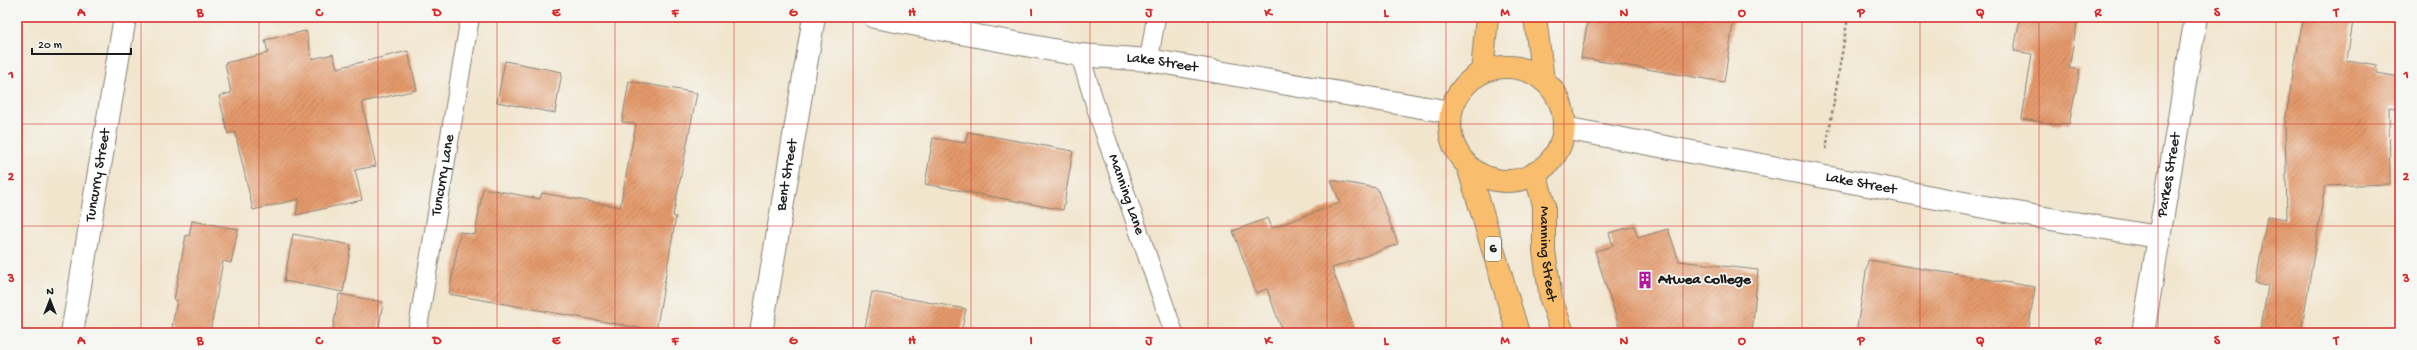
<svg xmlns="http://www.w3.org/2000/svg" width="2417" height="350" viewBox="0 0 2417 350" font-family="'Gochi Hand',sans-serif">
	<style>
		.building { fill: url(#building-hatch) }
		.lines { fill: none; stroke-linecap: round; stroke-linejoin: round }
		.service-casing { stroke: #868074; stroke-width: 20 }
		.minor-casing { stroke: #868074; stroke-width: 24 }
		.tertiary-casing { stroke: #868074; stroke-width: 24 }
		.primary-casing { stroke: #868074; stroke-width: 24 }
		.path { stroke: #868074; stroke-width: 2.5; stroke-dasharray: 3 3; stroke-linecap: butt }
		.service { stroke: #fff; stroke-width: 18 }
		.minor { stroke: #fff; stroke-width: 22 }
		.tertiary { stroke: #fff; stroke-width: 22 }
		.primary { stroke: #f9be6d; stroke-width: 22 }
		.grid { fill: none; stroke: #d62828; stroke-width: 1; stroke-opacity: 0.55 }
		.labels { text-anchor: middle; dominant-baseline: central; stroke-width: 3.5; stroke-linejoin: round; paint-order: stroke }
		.shield { fill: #f6f6f2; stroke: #5d5d5c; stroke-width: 1 }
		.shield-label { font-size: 14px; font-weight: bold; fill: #1c1c1c }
		.street-label { font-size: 15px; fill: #1c1c1c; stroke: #f6f6f2 }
		.poi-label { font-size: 15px; font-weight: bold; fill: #1c1c1c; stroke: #f6f6f2; text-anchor: start }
		.neatline { fill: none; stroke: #d62828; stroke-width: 1.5 }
		.grid-label { font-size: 13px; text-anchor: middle; font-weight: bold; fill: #d62828 }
	</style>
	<defs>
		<pattern id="building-hatch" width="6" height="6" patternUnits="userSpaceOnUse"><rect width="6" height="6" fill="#e49a6b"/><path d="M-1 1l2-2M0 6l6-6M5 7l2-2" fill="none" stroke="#b87d57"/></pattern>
	</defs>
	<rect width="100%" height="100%" fill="#f6f6f2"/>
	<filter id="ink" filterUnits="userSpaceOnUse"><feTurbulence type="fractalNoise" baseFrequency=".025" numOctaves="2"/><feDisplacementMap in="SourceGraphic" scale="8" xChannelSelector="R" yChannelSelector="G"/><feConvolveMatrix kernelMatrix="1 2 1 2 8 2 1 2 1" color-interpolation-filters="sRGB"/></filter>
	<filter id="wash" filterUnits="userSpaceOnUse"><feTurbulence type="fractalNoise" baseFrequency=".012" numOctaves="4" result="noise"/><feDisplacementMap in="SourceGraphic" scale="16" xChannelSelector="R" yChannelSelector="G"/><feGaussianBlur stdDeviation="0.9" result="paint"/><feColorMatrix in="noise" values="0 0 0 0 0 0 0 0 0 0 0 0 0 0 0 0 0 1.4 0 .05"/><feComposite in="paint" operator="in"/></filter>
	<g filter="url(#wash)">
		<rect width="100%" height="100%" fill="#f1e5cd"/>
		<g id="blocks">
			<path class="building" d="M1602 17H1734L1724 82 1581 58 1588 20 1601 22Z
				M2020 17H2078L2069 68 2080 70 2069 124 2061 123 2060 125 2022 119 2032 54 2014 51Z
				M2303 17H2331L2353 21 2347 60 2377 65 2376 73 2400 77V109L2389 107 2390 184 2325 186 2301 333H2260L2268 286 2256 284 2267 216 2287 219 2285 122Z
				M306 31 312 59 333 54 337 68 408 51 417 90 362 102 376 166 355 170 362 200 296 215 299 199 253 210 235 132 228 134 219 96 231 93 225 63 268 53 265 40Z
				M505 61 562 72 555 113 497 102Z
				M629 81 697 93 673 216 676 217 656 331 449 294 460 232 475 235 483 188 540 199 542 193 620 207 636 124 622 122Z
				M968 132 1073 151 1063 210 925 184 933 138 965 143Z
				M1331 180 1377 188 1398 244 1332 268 1356 333H1283L1267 289 1256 293 1233 231 1268 218 1272 228 1340 203Z
				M192 221 238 229 231 263 223 261 210 333H171L177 300H174L186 235 189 236Z
				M1634 226 1638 238 1668 229 1679 261 1758 270 1752 333H1621L1595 251 1613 246 1609 233Z
				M293 234 351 245 343 292 284 281Z
				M1868 260 2035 287 2028 333H1856Z
				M872 292 966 309 961 333H864Z
				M339 294 383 302 378 333H332Z"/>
		</g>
	</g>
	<g filter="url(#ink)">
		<use href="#blocks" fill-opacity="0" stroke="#868074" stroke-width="1"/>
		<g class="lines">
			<g class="service-casing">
				<g id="service">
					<path id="s1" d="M1080 55 1099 117 1174 333"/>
					<path d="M1149 60 1156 17"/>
					<path id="s2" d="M417 333 470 17"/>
				</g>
			</g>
			<g class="minor-casing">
				<g id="minor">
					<path id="s3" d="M874 17 1080 55 1149 60 1450 112"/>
					<path id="s4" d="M1564 128 2033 216 2158 237"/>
					<path id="s5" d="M72 333 125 17"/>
					<path id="s6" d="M2143 333 2196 17"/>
				</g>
			</g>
			<g class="tertiary-casing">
				<g id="tertiary">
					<path id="s7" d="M761 333 814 17"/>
				</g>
			</g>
			<g class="primary-casing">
				<g id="primary">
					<path d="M1535 17 1543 80"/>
					<circle cx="1507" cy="124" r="57"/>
					<path d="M1482 72 1487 17"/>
					<path d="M1468 166 1518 333"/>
					<path id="s8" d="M1535 173 1544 205V251L1551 299 1563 333"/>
				</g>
			</g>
			<path class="path" d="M1826 149 1848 17"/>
			<use href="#service" class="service"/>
			<use href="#minor" class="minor"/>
			<use href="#tertiary" class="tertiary"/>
			<use href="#primary" class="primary"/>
		</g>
	</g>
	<path class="grid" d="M141 17V333M259 17V333M378 17V333M497 17V333M615 17V333M734 17V333M853 17V333M971 17V333M1090 17V333M1208 17V333M1327 17V333M1446 17V333M1564 17V333M1683 17V333M1802 17V333M1920 17V333M2039 17V333M2158 17V333M2276 17V333M17 124H2400M17 226H2400"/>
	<defs>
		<g id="building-bare" transform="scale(1.38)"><path d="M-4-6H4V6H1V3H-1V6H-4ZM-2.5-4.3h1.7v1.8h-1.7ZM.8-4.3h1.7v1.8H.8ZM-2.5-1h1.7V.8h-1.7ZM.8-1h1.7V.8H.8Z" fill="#b5179e" stroke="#f6f6f2" stroke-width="2.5" paint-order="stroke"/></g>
	</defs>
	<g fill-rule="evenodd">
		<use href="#building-bare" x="1645" y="280"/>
	</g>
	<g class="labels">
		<rect class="shield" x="1485" y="237" width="16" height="24" rx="3"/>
		<g class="shield-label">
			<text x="1493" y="249">6</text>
		</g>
		<g class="street-label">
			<text stroke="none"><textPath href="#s3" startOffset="292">Lake Street</textPath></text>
			<text stroke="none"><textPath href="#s5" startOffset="160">Tuncurry Street</textPath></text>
			<text stroke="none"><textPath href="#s2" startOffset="160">Tuncurry Lane</textPath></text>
			<text stroke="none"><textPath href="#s7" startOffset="160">Bent Street</textPath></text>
			<text stroke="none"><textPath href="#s6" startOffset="160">Parkes Street</textPath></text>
			<text stroke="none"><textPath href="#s4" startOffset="302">Lake Street</textPath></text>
			<text stroke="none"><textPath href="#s1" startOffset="147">Manning Lane</textPath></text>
			<text stroke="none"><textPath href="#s8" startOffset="82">Manning Street</textPath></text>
		</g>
		<g class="poi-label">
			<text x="1658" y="280">Atwea College</text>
		</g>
	</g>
	<rect width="2417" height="350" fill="none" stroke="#f6f6f2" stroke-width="44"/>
	<g transform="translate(50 300)" stroke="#f6f6f2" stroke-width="3" paint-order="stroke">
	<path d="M0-3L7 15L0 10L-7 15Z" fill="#1c1c1c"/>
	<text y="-6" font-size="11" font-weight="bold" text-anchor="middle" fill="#1c1c1c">N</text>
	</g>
	<path d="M32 48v6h99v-6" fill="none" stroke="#1c1c1c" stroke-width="2"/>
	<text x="38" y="48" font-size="12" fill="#1c1c1c" stroke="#f6f6f2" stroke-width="3" paint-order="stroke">20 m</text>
	<rect x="22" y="22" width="2373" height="306" class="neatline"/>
	<g class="grid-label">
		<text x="81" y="16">A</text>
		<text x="200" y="16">B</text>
		<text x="319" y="16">C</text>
		<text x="437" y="16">D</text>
		<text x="556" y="16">E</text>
		<text x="675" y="16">F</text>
		<text x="793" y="16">G</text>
		<text x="912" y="16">H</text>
		<text x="1031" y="16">I</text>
		<text x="1149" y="16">J</text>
		<text x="1268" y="16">K</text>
		<text x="1386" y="16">L</text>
		<text x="1505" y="16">M</text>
		<text x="1624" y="16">N</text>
		<text x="1742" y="16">O</text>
		<text x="1861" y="16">P</text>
		<text x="1980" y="16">Q</text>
		<text x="2098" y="16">R</text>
		<text x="2217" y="16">S</text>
		<text x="2336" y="16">T</text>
		<text x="11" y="78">1</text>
		<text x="2406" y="78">1</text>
		<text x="11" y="180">2</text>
		<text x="2406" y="180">2</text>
		<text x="11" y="282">3</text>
		<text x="2406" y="282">3</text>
		<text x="81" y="344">A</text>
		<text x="200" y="344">B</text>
		<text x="319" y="344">C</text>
		<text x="437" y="344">D</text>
		<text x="556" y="344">E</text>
		<text x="675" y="344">F</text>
		<text x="793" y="344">G</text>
		<text x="912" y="344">H</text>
		<text x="1031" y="344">I</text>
		<text x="1149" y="344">J</text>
		<text x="1268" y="344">K</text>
		<text x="1386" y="344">L</text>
		<text x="1505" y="344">M</text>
		<text x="1624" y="344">N</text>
		<text x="1742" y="344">O</text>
		<text x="1861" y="344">P</text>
		<text x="1980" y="344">Q</text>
		<text x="2098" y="344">R</text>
		<text x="2217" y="344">S</text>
		<text x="2336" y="344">T</text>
	</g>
</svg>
